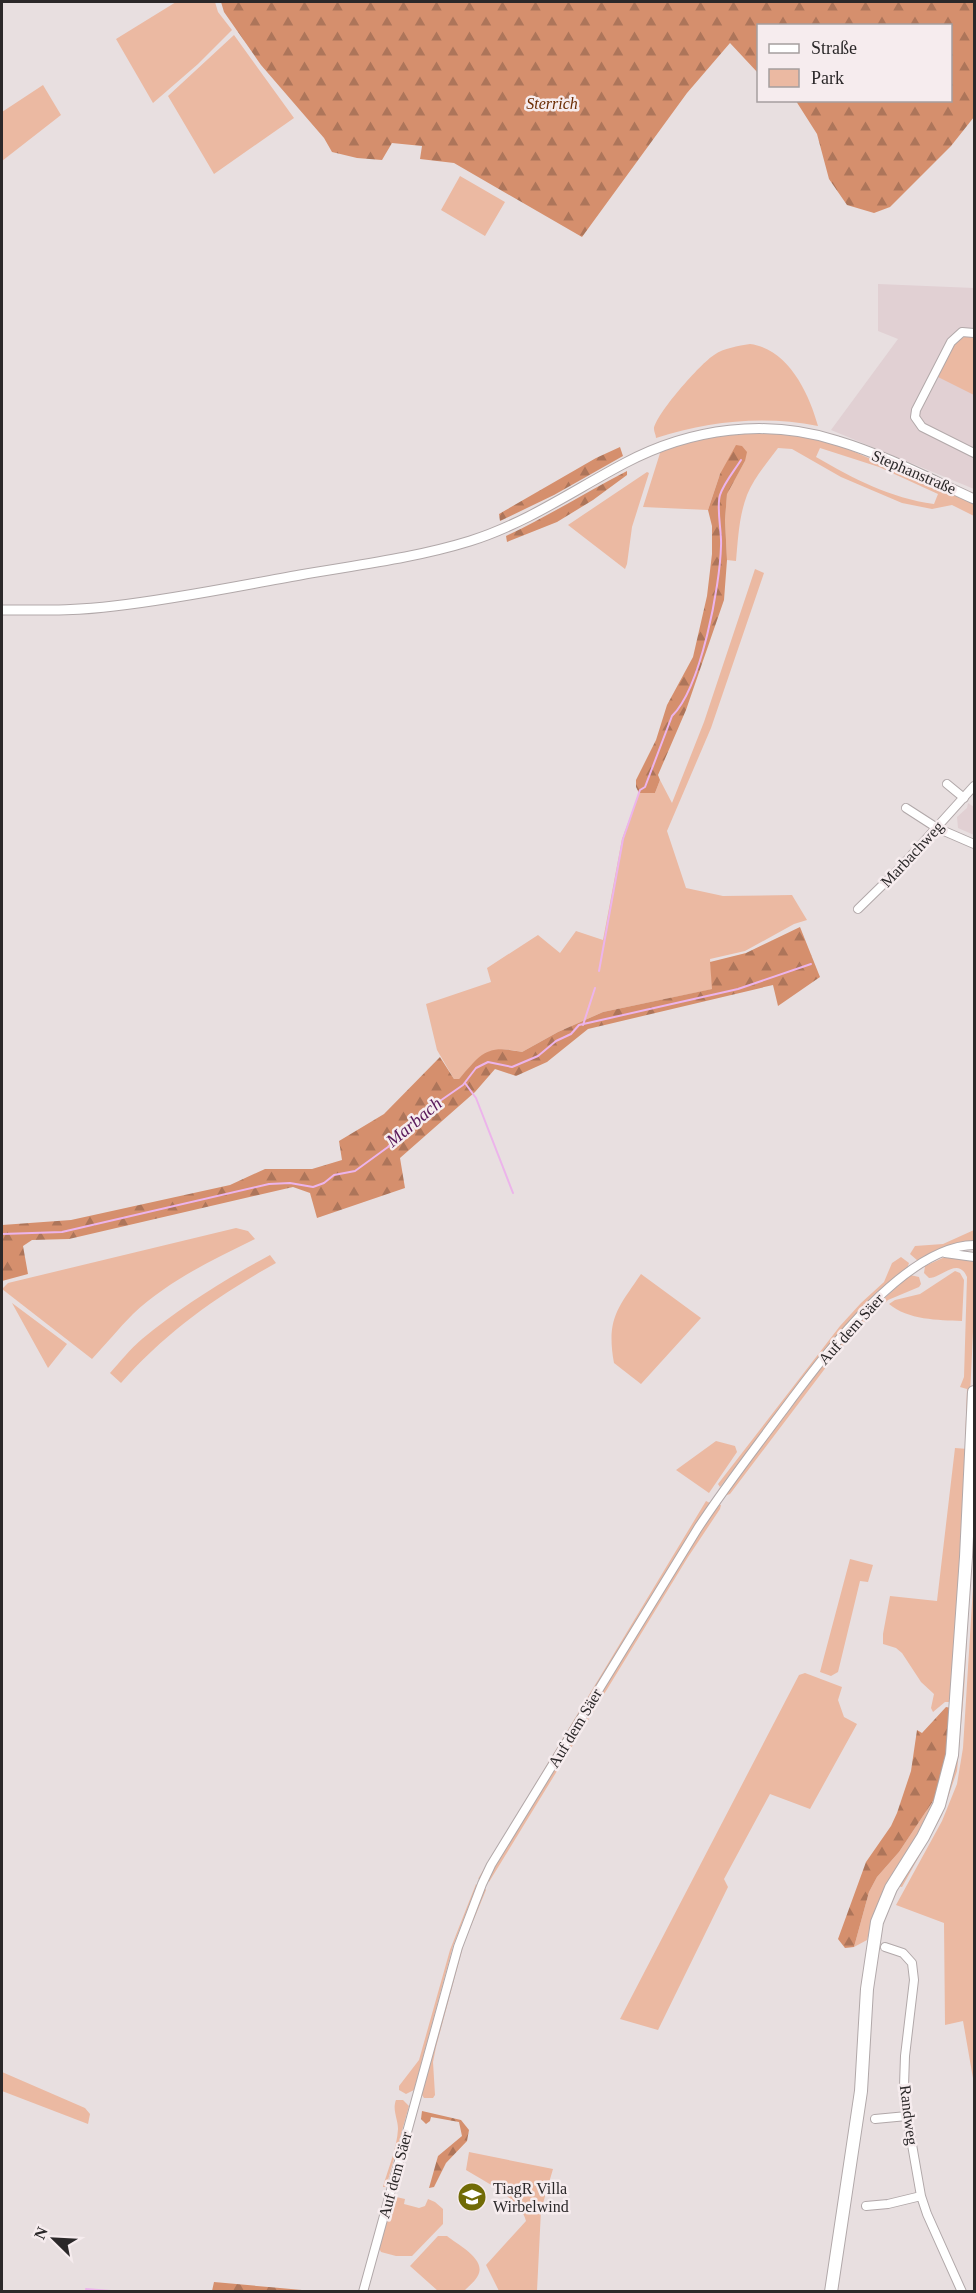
<svg xmlns="http://www.w3.org/2000/svg" width="976" height="2293" viewBox="0 0 976 2293" font-family="Georgia,serif">
	<style>
		.built { fill: #e1d0d3 }
		.green { fill: #ebb9a2; fill-rule: evenodd }
		.forest { fill: url(#forest-firs) }
		.lines { fill: none; stroke-linecap: round; stroke-linejoin: round }
		.stream { stroke: #ecb4eb; stroke-width: 2 }
		.minor-casing { stroke: #b1a8a9; stroke-width: 10 }
		.tertiary-casing { stroke: #b1a8a9; stroke-width: 11 }
		.primary-casing { stroke: #b1a8a9; stroke-width: 14 }
		.minor { stroke: #fff; stroke-width: 8 }
		.tertiary { stroke: #fff; stroke-width: 9 }
		.primary { stroke: #fff; stroke-width: 12 }
		.labels { text-anchor: middle; dominant-baseline: central; stroke-width: 5; stroke-linejoin: round; paint-order: stroke }
		.park-label { font-size: 16px; font-style: italic; fill: #6b2c03; stroke: #f6ecee }
		.street-label { font-size: 16px; fill: #2b2829; stroke: #f6ecee }
		.poi-label { font-size: 16px; fill: #2b2829; stroke: #f6ecee; text-anchor: start }
		.water-label { font-size: 18px; font-style: italic; fill: #59185a; stroke: #f6ecee }
	</style>
	<defs>
		<pattern id="forest-firs" width="22" height="20" patternUnits="userSpaceOnUse" patternTransform="scale(1.5)"><rect width="22" height="20" fill="#d58f6d"/><path d="M5 1l3.5 6h-7zM16 11l3.5 6h-7z" fill="#ad755a"/></pattern>
	</defs>
	<rect width="100%" height="100%" fill="#e8dfe0"/>
	<path class="built" d="M878 284 974 288V489L831 430 898 339 878 331Z
		M968 803 974 807V835L958 828 957 817 967 808Z"/>
	<path class="green" d="M176 2H215L218 12 232 30 198 64 153 103 116 39Z
		M234 35 294 118 214 174 168 96Z
		M43 85 61 115 2 161V112Z
		M460 176 505 202 485 236 441 210Z
		M969 335 974 336V395L938 377C945 362 951 340 969 335Z
		M750 344C788 349 809 393 818 426 763 415 710 421 656 438 656 435 654 432 654 429 655 415 701 363 714 355 724 348 738 346 750 344Z
		M752 432 789 433 841 446 974 504V516L952 505 932 509 902 503 841 477 792 449 778 448C767 463 754 478 747 495 739 516 738 539 736 561L727 560 725 520 727 493 745 461 720 474 708 510 643 507 661 450C692 440 720 434 752 432ZM820 448 879 467 938 494 934 504C890 498 854 479 816 457Z
		M647 472 649 473 632 527 627 564 625 569 568 525Z
		M755 569 764 573 711 728 667 831 686 888 723 896 792 895 807 920 794 924 745 951 710 959 713 989 603 1012 558 1032 522 1052C488 1044 480 1055 459 1079H454L437 1050 426 1004 491 982 487 968 538 935 560 953 576 931 603 940 622 839 639 793H655L660 780 672 803 704 722Z
		M236 1228 248 1231 255 1239C212 1260 168 1281 133 1314 119 1328 106 1344 92 1359L2 1289 8 1283Z
		M974 1230V1241L953 1244 918 1261 910 1254 915 1246 943 1244Z
		M270 1255 276 1263C217 1296 166 1332 121 1383L110 1373C120 1362 130 1349 142 1339 182 1306 224 1280 270 1255Z
		M947 1256 974 1260V1310L968 1440 965 1442 967 1389 960 1387 964 1377 967 1277C958 1256 942 1278 929 1278L924 1273 925 1266Z
		M901 1257 909 1263 907 1269 863 1308 843 1329 720 1487 718 1484 840 1326 861 1303 884 1282 892 1263Z
		M955 1271 960 1273 964 1280 962 1321C938 1320 908 1320 889 1304L895 1300 920 1294Z
		M641 1274 701 1318 641 1384 614 1363C606 1319 618 1308 641 1274Z
		M910 1275 919 1277 921 1284 919 1287 888 1300 860 1327 839 1350 730 1494 727 1495V1492L844 1338 865 1316Z
		M12 1303 67 1344 48 1368Z
		M716 1441 735 1446 737 1452 709 1493 676 1470Z
		M955 1448 968 1449 951 1702H945L933 1712 931 1708 934 1694 921 1682 902 1653 896 1648 883 1644V1634L890 1596 937 1601Z
		M706 1501 710 1503 574 1723 481 1878 478 1879Z
		M718 1504 721 1505 720 1509 688 1557 489 1882 488 1879 502 1854 687 1551Z
		M850 1559 873 1565 868 1582 860 1581 838 1672 831 1676 820 1672Z
		M971 1560 964 1691 957 1771 942 1815 902 1887 897 1886 935 1821Z
		M974 1571V2084L963 2021 945 2025 944 1923 896 1905 942 1821 957 1784 963 1748Z
		M805 1673 842 1687 838 1700 844 1717 857 1724 810 1809 770 1794 724 1879 728 1887 658 2030 620 2019 799 1675Z
		M937 1795C917 1845 881 1889 867 1940L854 1947 869 1892 877 1877 899 1852Z
		M476 1884 477 1885 453 1946 414 2090 406 2094 399 2090V2086L419 2060 450 1950Z
		M484 1887 486 1890 464 1943 436 2047 433 2062 435 2095 433 2098H424L420 2092 462 1941Z
		M2 2072 85 2108 90 2114 88 2124 2 2091Z
		M396 2100H403L409 2106 386 2187H383C388 2169 397 2148 398 2129 398 2119 392 2110 396 2100Z
		M469 2152 553 2169 541 2210 537 2291H499L486 2265 526 2221C521 2199 484 2181 466 2170Z
		M392 2196 405 2199 404 2204 419 2208 425 2206 428 2199 435 2202 443 2209V2224L412 2256H396L381 2252 379 2248Z
		M438 2236H447C457 2244 484 2258 479 2273 477 2280 469 2286 464 2291H438L410 2266Z"/>
	<path class="forest" d="M221 2H974V117L951 146 890 207 874 213 847 205 829 179 817 134 796 101 950 100V26H758V73L730 43 687 93 582 237 454 163 420 159 422 146 392 143 382 160 357 158 332 152 324 138 261 65 224 12Z
		M736 445 742 446 747 452 745 461 727 494 725 520 727 560 724 600 686 710 658 775 660 780 655 793H639L636 787V780L656 740 667 705 693 657 707 596 712 554V526L708 510 720 474Z
		M620 447 623 456 554 495 500 521 499 514 596 458Z
		M627 471V475L593 500 557 522 507 542 506 536C547 517 586 492 627 471Z
		M800 927 820 977 778 1006 773 985 588 1029 547 1062 516 1076 495 1069 475 1092 400 1158 405 1188 317 1218 310 1193 293 1187 69 1239 32 1240 23 1246 28 1274 2 1281V1225L71 1220 230 1185 265 1169H312L342 1160 339 1141 384 1114 440 1057 454 1079H459C481 1054 486 1044 522 1052L558 1032 603 1012 712 989 710 962 746 953Z
		M946 1707 951 1708 945 1764 937 1795 899 1852 877 1877 869 1892 854 1947 845 1948 838 1939 866 1862 891 1826 897 1813 911 1771 917 1730 922 1733Z
		M422 2111 461 2120 469 2130 467 2141 446 2163 434 2187 429 2188 438 2156 462 2136 459 2122 431 2117 430 2121 426 2124 421 2119Z
		M214 2282 313 2291H212Z"/>
	<g class="lines">
		<path class="stream" d="M599 971 623 839 640 790 645 787 672 716C701 688 720 586 721 546 722 532 716 508 720 495 724 483 734 471 741 460
			M583 1025 595 988
			M465 1083 476 1098 513 1193
			M2 1234 62 1232 269 1184 290 1183 313 1187 324 1183 334 1175 355 1171 388 1147 411 1121 463 1085 476 1068 488 1062 512 1067 538 1056 556 1041 571 1034 579 1025 738 989 811 964
			M86 2289 124 2292"/>
		<g class="minor-casing">
			<path id="minor" d="M974 333 962 332 951 342 916 410 915 417 922 427 974 453
				M947 784 964 798
				M906 808 937 828 974 844
				M858 909 900 868 974 786
				M945 1253 974 1257
				M885 1947 903 1953 912 1963 914 1980 905 2056 904 2086 907 2116 921 2196 927 2214 962 2292
				M875 2119 907 2116
				M866 2206 888 2204 921 2196
				M363 2292 458 1947 482 1884 491 1865 698 1528C723 1490 750 1455 776 1420 817 1366 901 1246 974 1245"/>
		</g>
		<g class="tertiary-casing">
			<path id="tertiary" d="M2 610C39 610 77 611 114 606 176 599 238 586 300 575 357 565 415 558 470 541 527 523 574 490 625 463 691 428 767 418 838 441 885 455 930 479 974 499"/>
		</g>
		<g class="primary-casing">
			<path id="primary" d="M831 2292 861 2091 867 1989 877 1922 891 1888 923 1837 939 1805 952 1755 966 1557 974 1392"/>
		</g>
		<use href="#minor" class="minor"/>
		<use href="#tertiary" class="tertiary"/>
		<use href="#primary" class="primary"/>
	</g>
	<defs>
		<g id="school-disc" transform="scale(1.5)"><circle r="9.5" fill="#716b06" stroke="#f6ecee"/><path d="M0-5L7-2L0 1L-7-2ZM-4 1L0 2.5L4 1V4Q0 6-4 4Z" fill="#fff"/></g>
	</defs>
	<g fill-rule="evenodd">
		<use href="#school-disc" x="472" y="2197"/>
	</g>
	<g class="labels">
		<g class="park-label">
			<text x="552" y="103">Sterrich</text>
		</g>
		<g class="street-label">
			<text transform="translate(914 472) rotate(23)">Stephanstraße</text>
			<text transform="translate(912 854) rotate(-47)">Marbachweg</text>
			<text transform="translate(851 1329) rotate(-48)">Auf dem Säer</text>
			<text transform="translate(575 1728) rotate(-59)">Auf dem Säer</text>
			<text transform="translate(909 2115) rotate(83)">Randweg</text>
			<text transform="translate(395 2175) rotate(-75)">Auf dem Säer</text>
		</g>
		<g class="poi-label">
			<text x="493" y="2188">TiagR Villa<tspan x="493" dy="18">Wirbelwind</tspan></text>
		</g>
		<g class="water-label">
			<text transform="translate(414 1122) rotate(-40)">Marbach</text>
		</g>
	</g>
	<rect width="976" height="2293" fill="none" stroke="#2b2829" stroke-width="6"/>
	<rect x="757" y="24" width="195" height="78" fill="#f6ecee" stroke="#a59e9f" stroke-width="1.5"/>
	<rect x="769" y="44" width="30" height="9" fill="#ffffff" stroke="#a59e9f" stroke-width="1.5"/>
	<text x="811" y="54" font-size="18" fill="#2b2829">Straße</text>
	<rect x="769" y="69" width="30" height="18" fill="#ebb9a2" stroke="#a59e9f" stroke-width="1.5"/>
	<text x="811" y="84" font-size="18" fill="#2b2829">Park</text>
	<g transform="translate(54 2239) rotate(294)" stroke="#f6ecee" stroke-width="4.5" paint-order="stroke">
	<path d="M0-4.5L10 22L0 15L-10 22Z" fill="#2b2829"/>
	<text y="-9" font-size="16" font-weight="bold" text-anchor="middle" fill="#2b2829">N</text>
	</g>
</svg>
